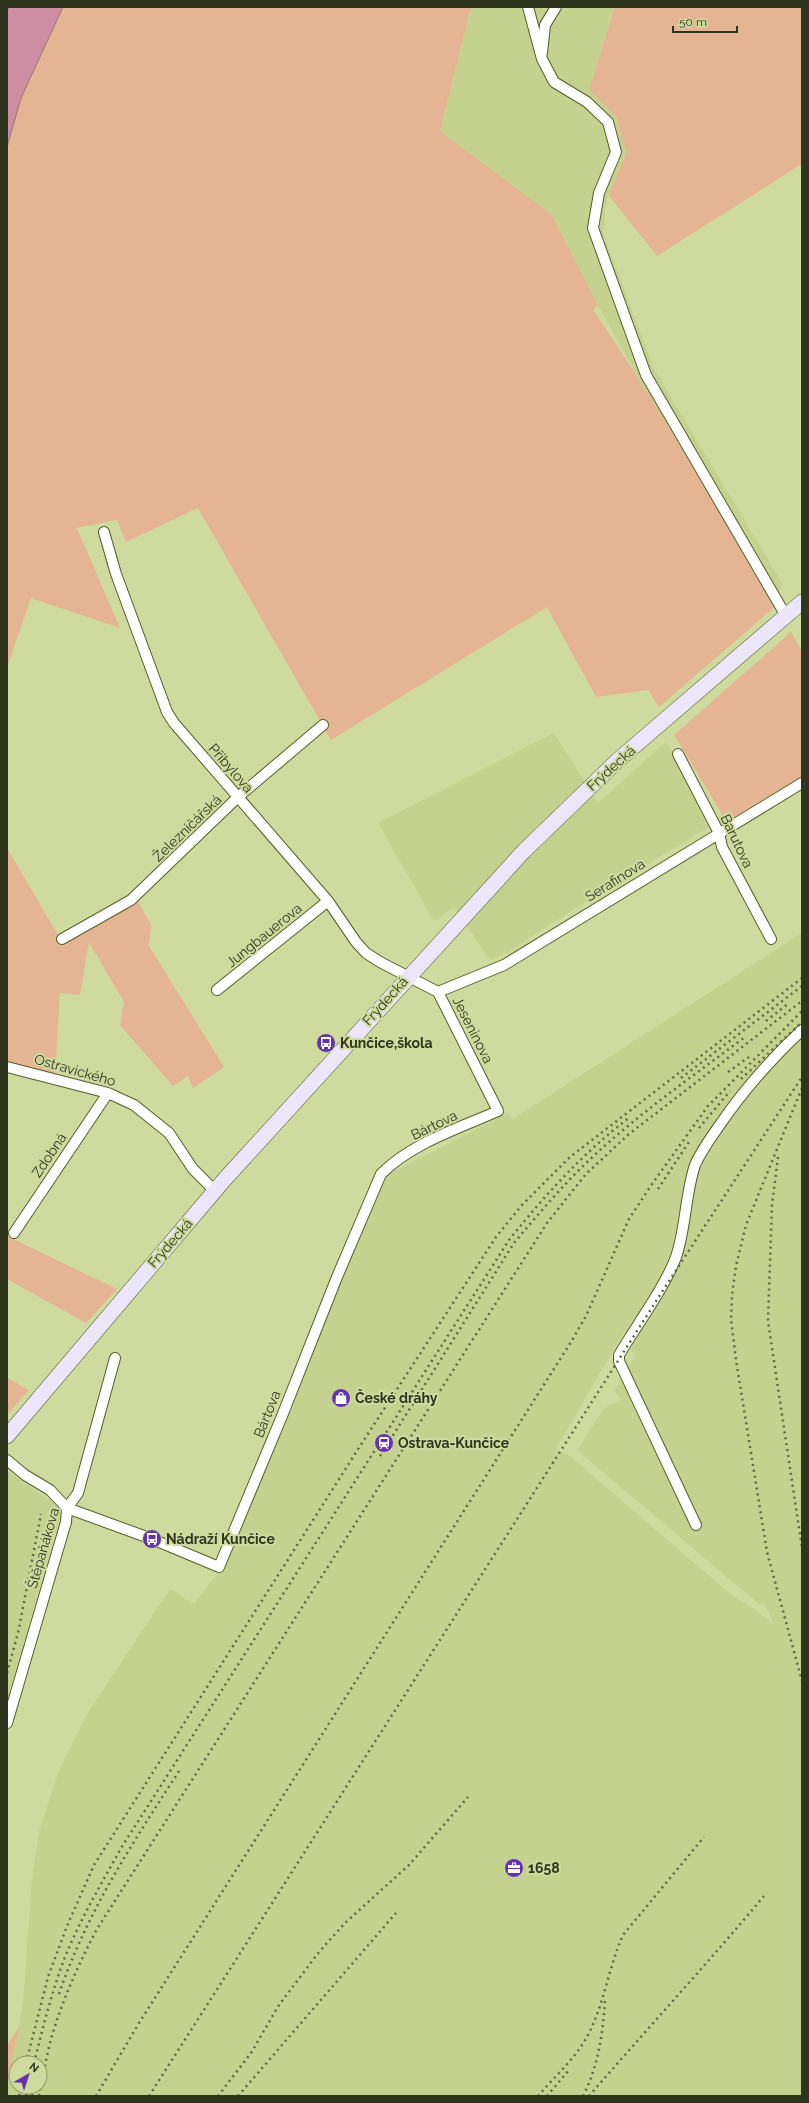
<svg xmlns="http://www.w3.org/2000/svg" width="809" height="2103" viewBox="0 0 809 2103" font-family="Raleway,sans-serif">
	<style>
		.built { fill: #c5d18e; fill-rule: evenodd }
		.green { fill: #e5b593 }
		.water { fill: #cd8ea4; stroke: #9e737b }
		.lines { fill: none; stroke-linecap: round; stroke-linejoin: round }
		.minor-casing { stroke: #565e26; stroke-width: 12 }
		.secondary-casing { stroke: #565e26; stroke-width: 16 }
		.minor { stroke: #fff; stroke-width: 10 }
		.secondary { stroke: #ece6fb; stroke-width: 15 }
		.rail { stroke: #616744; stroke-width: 2.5; stroke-dasharray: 2 4; stroke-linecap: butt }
		.labels { text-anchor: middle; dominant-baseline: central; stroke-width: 4; stroke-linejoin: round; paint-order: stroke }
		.street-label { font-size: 14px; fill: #2f341c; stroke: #cfda9e }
		.poi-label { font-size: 14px; font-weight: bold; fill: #2f341c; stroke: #cfda9e; text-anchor: start }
	</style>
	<rect width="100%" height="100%" fill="#cfda9e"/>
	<path class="built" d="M471 7H615L589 90 617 118 626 152 606 203 603 233 653 367 782 583 776 606 655 408 598 305 551 214 440 131Z
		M554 733 598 803 666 742 709 827 574 909 508 952 490 960 454 907 434 921 378 823Z
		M802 933V2096H7V2086L23 2003 32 1880 39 1832 58 1773 87 1714 170 1589 194 1604 218 1573 246 1518 379 1185 388 1175 508 1113 513 1119ZM625 1330 638 1337 630 1351 636 1355 615 1391 621 1400 604 1408 577 1450 759 1604 764 1602 774 1625 757 1611 729 1593 570 1456 556 1449ZM16 2063H40V2087H16Z
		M7 1471 59 1507 61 1513 7 1700Z"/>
	<path class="green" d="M63 7H471L440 131 551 214 598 305 593 310C659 405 715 507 776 606L659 707 648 690 596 697 547 607 331 740 198 508 126 542 117 520 77 528 120 628 31 598 7 668V147L21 98Z
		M615 7H802V164L657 256 609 196 626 152 617 118 589 90Z
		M791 632 802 652V777L727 822 674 735Z
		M7 848 64 945 137 900 151 925 149 946 224 1067 193 1088 188 1076 173 1086 120 1025 124 1002 89 942 80 995 60 993 55 1076 7 1061Z
		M7 1236 117 1289 86 1323 7 1279Z
		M7 1378 29 1390 7 1415Z
		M19 2027 7 2086V2045Z"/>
	<path class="water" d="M9 7H63L21 98 7 147V11Z"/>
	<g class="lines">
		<g class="minor-casing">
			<path id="minor" d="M528 7 542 59 554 82 587 102 608 122 616 152 599 193 593 228 646 375 786 616
				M542 53 545 25 556 7
				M678 754 719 833 722 847 771 939
				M62 939 131 900 238 797 323 725
				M217 990 328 901
				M438 992 504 965 802 783
				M7 1067 108 1093 134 1105 169 1133 193 1169 215 1191
				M14 1233 108 1093
				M7 1460 25 1475 50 1490 67 1508 152 1539 219 1567 282 1416 337 1277 381 1174C412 1143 459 1128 498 1111L438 992 380 962 366 953 356 942 328 901 174 723 167 712 116 574 104 532
				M696 1525 619 1361V1355C636 1326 665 1287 676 1257 686 1228 685 1195 695 1165 701 1151 710 1139 719 1126 743 1091 771 1059 802 1030
				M7 1723 66 1522 67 1508 78 1493 115 1358"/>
		</g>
		<g class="secondary-casing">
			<path id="secondary" d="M7 1436 224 1180 523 852 617 761 802 602"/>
		</g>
		<use href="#minor" class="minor"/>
		<use href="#secondary" class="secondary"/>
		<path class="rail" d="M766 1021 789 1003
			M728 1072 749 1057
			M681 1078 802 986
			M741 1079 802 1022
			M802 1088 746 1225 736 1266 732 1295 731 1319 736 1360 767 1552 802 1681
			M699 1128 730 1091
			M778 1157 772 1205 768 1321 802 1548
			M658 1189 689 1142
			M380 1456 514 1243C535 1218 557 1192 581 1168 631 1119 689 1079 745 1037
			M7 1673 18 1633 41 1514
			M59 1994C87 1911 134 1841 181 1768
			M26 2063 48 1977 67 1926 94 1865 362 1443 496 1237 522 1205 570 1157 802 978
			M34 2063C43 2027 52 1991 65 1957 81 1918 102 1882 123 1845L509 1240C545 1195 584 1152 630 1117
			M19 2096 21 2087
			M26 2096 28 2087
			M32 2096 34 2087
			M39 2096C43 2077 46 2058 51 2039 62 2001 78 1965 97 1929L547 1223 586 1174 629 1134 802 1001
			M96 2096 139 2023 571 1342 586 1316 629 1219 652 1184 708 1106 802 1011
			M149 2096 660 1295 802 1077
			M218 2096 251 2053 279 2005 319 1952 345 1923 409 1865 468 1797
			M238 2096 396 1913
			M538 2096C555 2076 579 2055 590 2031 605 2000 609 1966 623 1935L704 1837
			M547 2096 569 2070
			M583 2096C598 2067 603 2033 605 2001
			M589 2096C647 2029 707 1964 764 1896"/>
	</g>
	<defs>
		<g id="bus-disc" transform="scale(1)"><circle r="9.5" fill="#6434ac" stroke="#cfda9e"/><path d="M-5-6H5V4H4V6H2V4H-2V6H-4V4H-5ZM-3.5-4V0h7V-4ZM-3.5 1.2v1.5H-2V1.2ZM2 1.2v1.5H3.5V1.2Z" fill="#fff"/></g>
		<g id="shop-disc" transform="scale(1)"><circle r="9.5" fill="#6434ac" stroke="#cfda9e"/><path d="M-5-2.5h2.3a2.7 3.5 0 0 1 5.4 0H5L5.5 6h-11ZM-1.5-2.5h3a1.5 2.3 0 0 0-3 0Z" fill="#fff"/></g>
		<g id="station-disc" transform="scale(1)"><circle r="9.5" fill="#6434ac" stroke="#cfda9e"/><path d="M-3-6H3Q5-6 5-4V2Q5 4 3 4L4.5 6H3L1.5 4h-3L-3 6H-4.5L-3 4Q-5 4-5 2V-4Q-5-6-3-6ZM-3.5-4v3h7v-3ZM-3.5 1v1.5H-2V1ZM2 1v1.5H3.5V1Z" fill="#fff"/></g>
		<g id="office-disc" transform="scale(1)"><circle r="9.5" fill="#6434ac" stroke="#cfda9e"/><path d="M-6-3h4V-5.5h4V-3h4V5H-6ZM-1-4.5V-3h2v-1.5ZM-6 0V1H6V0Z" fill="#fff"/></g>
	</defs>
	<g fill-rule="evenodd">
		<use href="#bus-disc" x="326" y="1043"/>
		<use href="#shop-disc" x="341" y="1398"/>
		<use href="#station-disc" x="384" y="1443"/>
		<use href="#bus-disc" x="152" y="1539"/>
		<use href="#office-disc" x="514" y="1868"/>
	</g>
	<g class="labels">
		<g class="street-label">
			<text transform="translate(231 768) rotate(49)">Přibylova</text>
			<text transform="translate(611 768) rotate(-42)">Frýdecká</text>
			<text transform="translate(187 828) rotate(-44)">Železničářská</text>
			<text transform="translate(737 841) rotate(65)">Barutova</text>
			<text transform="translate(615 880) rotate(-32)">Serafinova</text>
			<text transform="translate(264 935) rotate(-39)">Jungbauerova</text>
			<text transform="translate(385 1001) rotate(-48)">Frýdecká</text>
			<text transform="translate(473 1030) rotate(63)">Jeseninova</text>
			<text transform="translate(75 1070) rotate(16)">Ostravického</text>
			<text transform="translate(434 1125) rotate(-26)">Bártova</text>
			<text transform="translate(49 1155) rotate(-56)">Zdobná</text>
			<text transform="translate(170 1243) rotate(-49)">Frýdecká</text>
			<text transform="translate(267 1414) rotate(-68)">Bártova</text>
			<text transform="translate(43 1548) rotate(-74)">Štěpaňákova</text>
		</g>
		<g class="poi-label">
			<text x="340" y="1043">Kunčice,škola</text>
			<text x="355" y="1398">České dráhy</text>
			<text x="398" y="1443">Ostrava-Kunčice</text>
			<text x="166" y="1539">Nádraží Kunčice</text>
			<text x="528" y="1868">1658</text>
		</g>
	</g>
	<rect width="809" height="2103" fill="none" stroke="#2f341c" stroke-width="16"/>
	<g transform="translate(28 2075) rotate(39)"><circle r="19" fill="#cfda9e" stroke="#8f986a"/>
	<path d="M0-3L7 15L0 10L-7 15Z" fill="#6434ac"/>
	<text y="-6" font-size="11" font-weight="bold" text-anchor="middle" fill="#2f341c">N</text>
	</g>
	<path d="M673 26v6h64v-6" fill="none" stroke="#2f341c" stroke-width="2"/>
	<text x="679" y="26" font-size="12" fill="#2f341c" stroke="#cfda9e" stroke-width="3" paint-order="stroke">50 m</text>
</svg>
